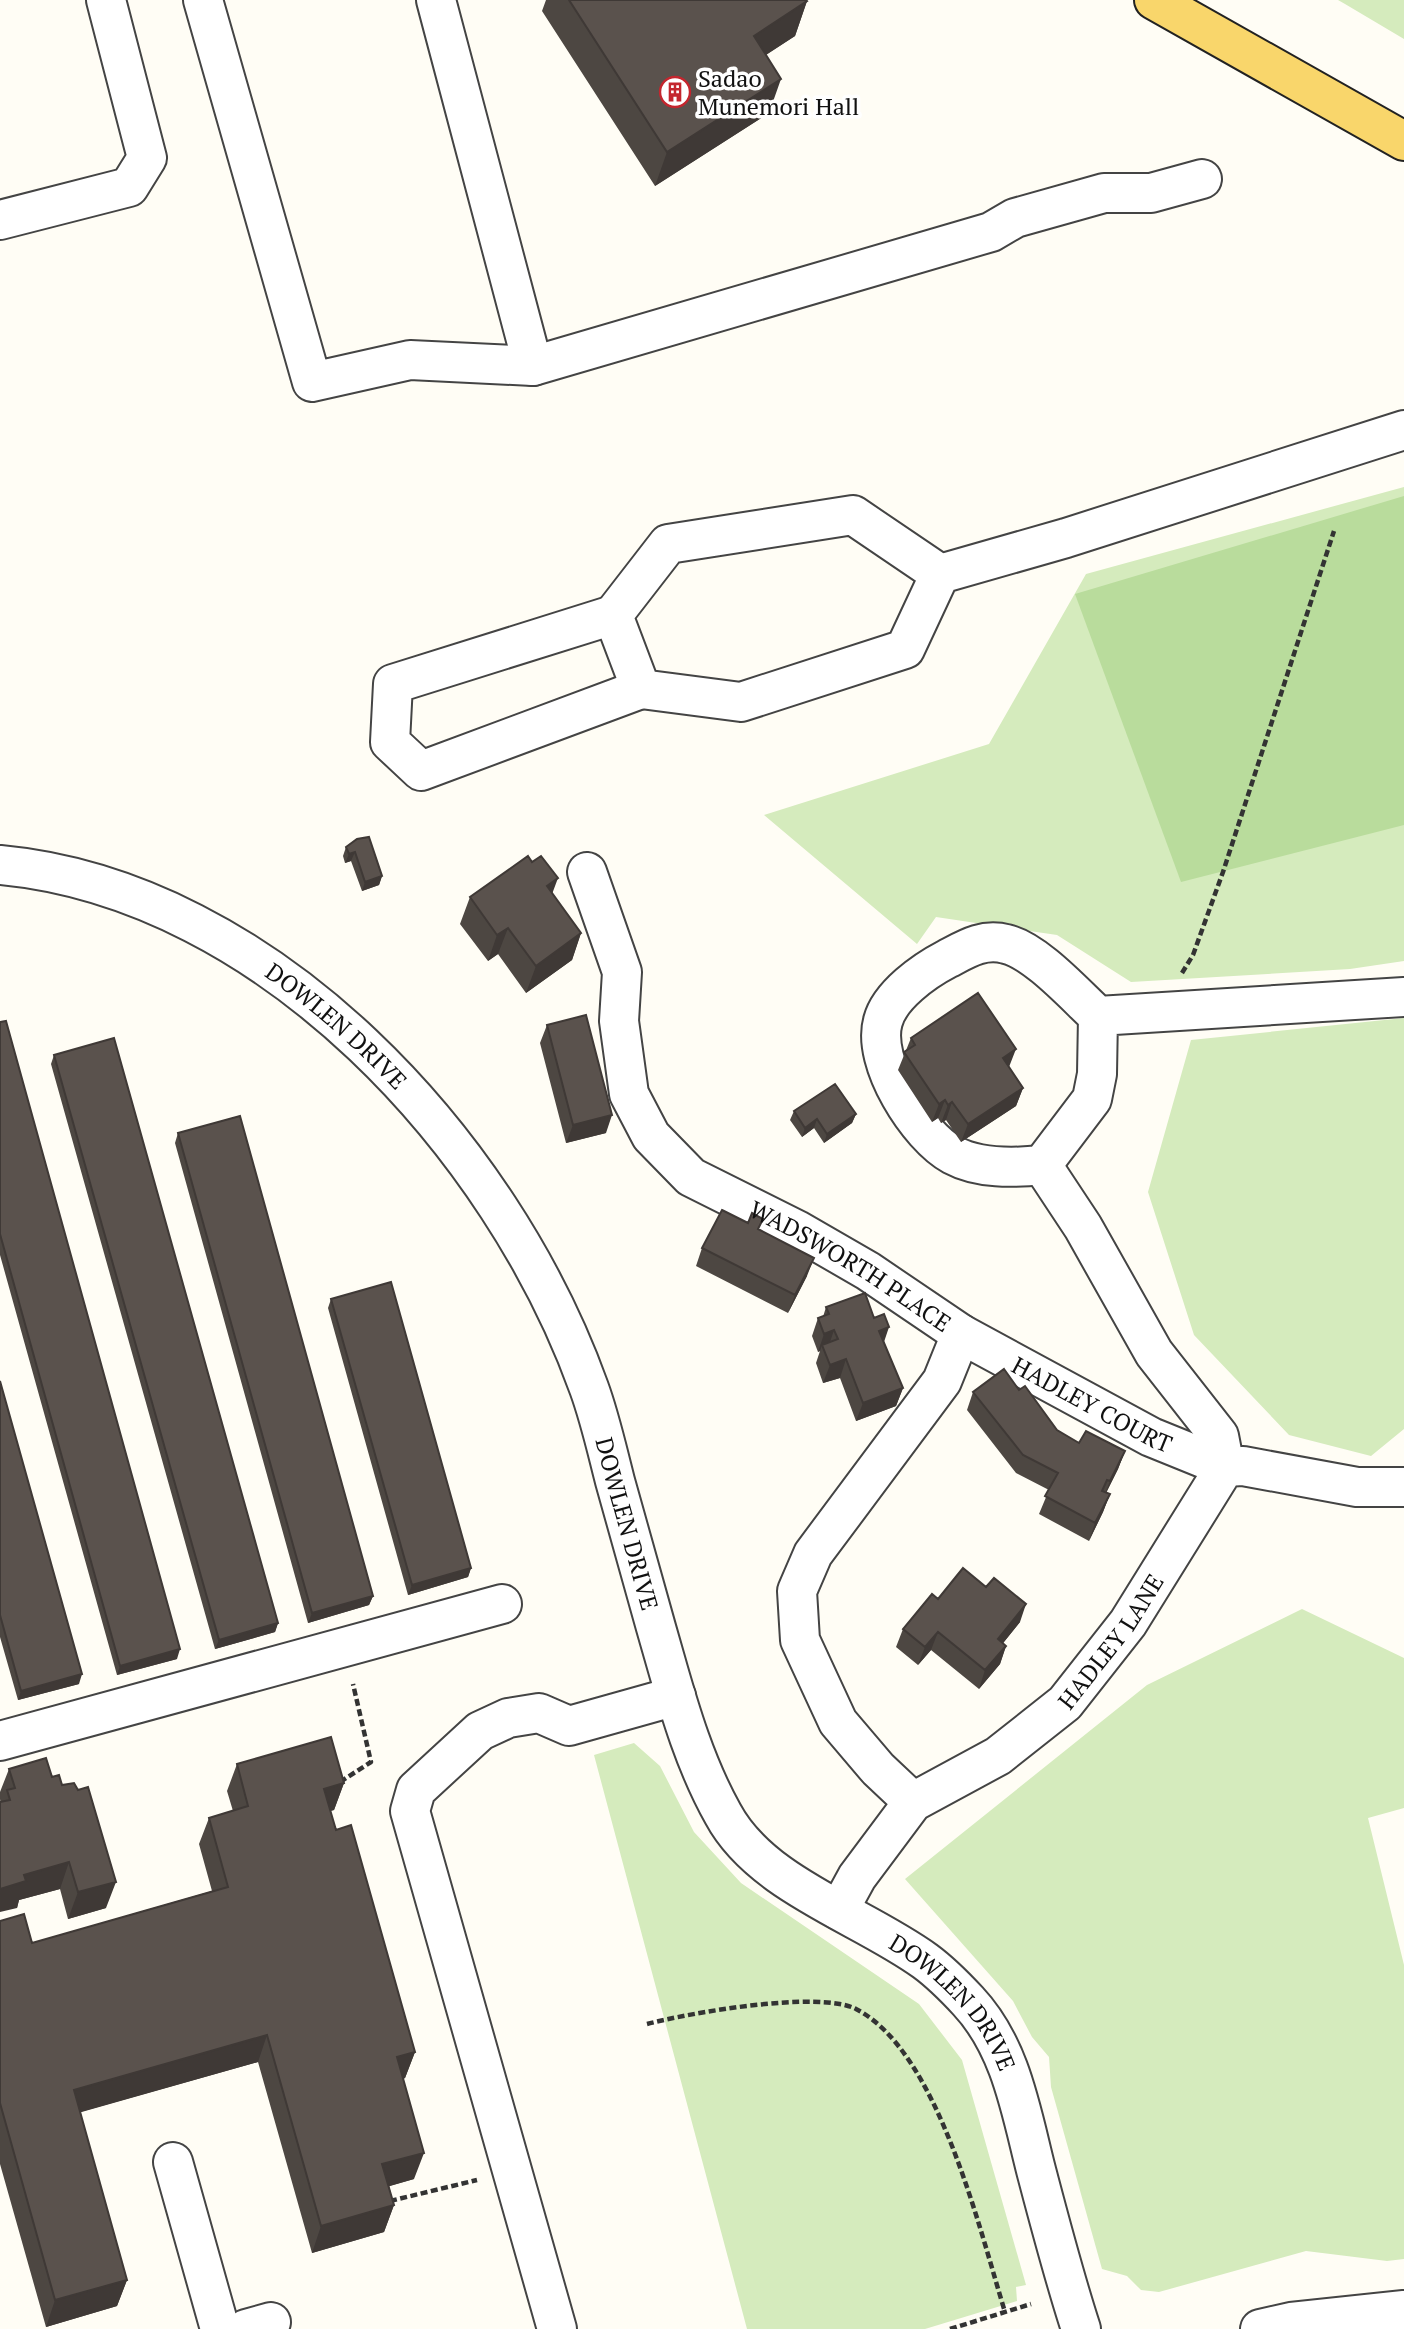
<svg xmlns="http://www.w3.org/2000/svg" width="1404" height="2329" viewBox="0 0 1404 2329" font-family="'PT Serif',serif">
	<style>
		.green { fill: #d5ebbd }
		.forest { fill: #b9dc9c }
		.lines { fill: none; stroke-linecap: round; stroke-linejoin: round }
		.minor-casing { stroke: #444; stroke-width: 42 }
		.major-casing { stroke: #222; stroke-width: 42 }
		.path { stroke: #333; stroke-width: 4.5; stroke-dasharray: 7 3.5; stroke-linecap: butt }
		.minor { stroke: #fff; stroke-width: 38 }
		.major { stroke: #f9d66b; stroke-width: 38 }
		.wall { fill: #4d4742 }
		.shaded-wall { fill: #3f3936 }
		.building { fill: #5a524d; stroke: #3f3936; stroke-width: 2 }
		.labels { text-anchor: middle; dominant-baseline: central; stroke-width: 7; stroke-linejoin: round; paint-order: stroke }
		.poi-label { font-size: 24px; fill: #111; stroke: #fff; text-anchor: start }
		.street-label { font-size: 24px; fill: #111; stroke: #fff }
	</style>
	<rect width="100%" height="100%" fill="#fffdf5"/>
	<path class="green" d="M1338 0H1404V39L1345 4Z
		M1404 487V961L1350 969 1131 982 1057 935 936 917 917 944 764 815 989 744 1086 574Z
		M1404 1018V1429L1371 1456 1289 1435 1194 1335 1148 1192 1191 1040Z
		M1302 1609 1404 1658V1808L1368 1818 1404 1965V2259L1387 2261 1306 2251 1159 2292 1141 2290 1127 2276 1102 2269 1051 2087 1049 2057 1032 2037 1013 2001 905 1879 1147 1685Z
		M634 1743 660 1766 694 1832 741 1883 919 2004 962 2060 1026 2285 1016 2287 1017 2301 925 2329H747L594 1755Z"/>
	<path class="forest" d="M1404 496V825L1181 882 1075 594Z"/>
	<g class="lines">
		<g class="minor-casing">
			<g id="minor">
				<path d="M203 0 312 382 410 360 533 366 991 232 1015 218 1104 193H1151L1202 179"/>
				<path d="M436 0 533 366"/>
				<path d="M0 220 129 187 147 158 106 0"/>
				<path d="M940 574 853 515 668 544 613 615 641 689 741 702 905 649 940 574 1066 538 1404 430"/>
				<path d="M613 615 393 684 390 742 421 771 641 689"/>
				<path id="s1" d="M0 865C269 890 502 1145 589 1388 600 1418 607 1450 615 1481 632 1541 648 1600 665 1659 680 1712 696 1766 723 1814 761 1885 862 1915 925 1961 940 1972 955 1987 968 2001 1011 2047 1021 2111 1036 2170 1050 2223 1064 2277 1081 2329"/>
				<path id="s2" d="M587 872 622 972 619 1021 629 1094 651 1136 691 1177 797 1230 868 1271 961 1334 942 1381 813 1554 797 1591 800 1640 838 1722 878 1769 913 1802"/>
				<path d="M1098 1016 1097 1074 1092 1099 1042 1165C1013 1168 979 1169 953 1155 918 1136 871 1062 883 1021 890 995 924 971 947 959 966 949 983 938 1006 944 1036 951 1075 995 1098 1016L1404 997"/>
				<path d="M1042 1165 1083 1227 1154 1353 1219 1436 1225 1467"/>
				<path id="s3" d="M961 1334 1151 1437 1225 1467"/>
				<path d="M0 1741 502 1604"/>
				<path id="s4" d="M839 1910 857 1877 913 1802 998 1756 1065 1703 1128 1623 1225 1467 1243 1466 1357 1487H1404"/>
				<path d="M173 2162 220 2329"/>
				<path d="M246 2329 271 2322"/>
				<path d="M557 2329 410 1811 416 1790 480 1731 508 1718 539 1713 569 1726 676 1696"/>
				<path d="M1260 2329 1291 2322 1404 2310"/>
			</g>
		</g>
		<g class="major-casing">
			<path id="major" d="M1154 0 1404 141"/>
		</g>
		<path class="path" d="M1182 973 1193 955 1223 872 1334 531
			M340 1782 371 1762 353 1684
			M647 2024C689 2013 819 1990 856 2009 938 2051 979 2228 1005 2312
			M390 2201 477 2180
			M950 2329 1031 2304"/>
		<use href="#minor" class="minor"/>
		<use href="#major" class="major"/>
	</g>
	<path class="wall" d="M546 0H806L807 1 795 36 766 55 769 113 655 186 542 11Z
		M357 839 382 876 379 885 362 891 351 861 345 863 343 856 346 847Z
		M552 893 581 933 572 960 526 993 498 954 488 961 460 924 470 897Z
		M0 1022 177 1659 117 1675 0 1255Z
		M547 1025 606 1133 566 1143 540 1043Z
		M911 1038 1009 1067 1023 1088 1016 1106 961 1142 946 1120 941 1123 938 1118 932 1122 898 1070Z
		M54 1055 278 1623 275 1632 215 1649 51 1064Z
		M794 1111 856 1114 852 1123 824 1143 814 1128 802 1137 790 1120Z
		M178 1133 373 1596 369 1605 308 1623 175 1143Z
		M759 1230 807 1276 788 1313 696 1266 702 1248Z
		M331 1299 471 1568 468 1577 408 1595 328 1308Z
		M826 1307 884 1342 903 1388 896 1406 856 1421 840 1378 823 1383 816 1363 820 1351 818 1352 812 1336 818 1318 823 1317Z
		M0 1381 79 1684 18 1700 0 1637Z
		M1019 1390 1057 1430 1079 1443 1125 1451 1118 1469 1106 1493 1110 1494 1103 1512 1089 1541 1039 1514 1049 1490 1016 1473 967 1410 973 1392Z
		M938 1599 1020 1622 1003 1643 1006 1646 1000 1664 979 1689 931 1650 918 1665 896 1647 903 1629Z
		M237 1764 344 1783 334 1810 330 1811 336 1830 415 2052 405 2078 403 2079 414 2179 389 2186 394 2205 384 2232 312 2253 258 2062 80 2112 127 2280 117 2306 46 2327 0 2164V1921L32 1943 212 1891 199 1844 209 1818 233 1811 227 1791Z
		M9 1769 52 1777 106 1908 68 1919 60 1889 19 1900 17 1908 0 1799V1792Z"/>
	<path class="shaded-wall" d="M807 1 795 36 742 70 754 36Z
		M781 79 769 113 655 186 667 152Z
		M355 852 351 861 345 863 349 854Z
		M382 876 379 885 362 891 365 882Z
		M558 878 548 905 547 886Z
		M508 928 498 954 488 961 497 935Z
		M581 933 572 960 526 993 536 966Z
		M1016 1049 1009 1067 1003 1058Z
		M1023 1088 1016 1106 961 1142 968 1124Z
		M945 1100 938 1118 932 1122 939 1104Z
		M952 1102 946 1120 941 1123 948 1105Z
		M856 1114 852 1123 824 1143 827 1134Z
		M612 1115 606 1133 566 1143 573 1125Z
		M817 1119 814 1128 802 1137 805 1128Z
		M814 1258 807 1276 788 1313 795 1295Z
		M889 1327 883 1345 879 1331Z
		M834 1330 828 1348 822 1345 820 1351 818 1352 824 1334Z
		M846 1359 840 1378 823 1383 830 1365Z
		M903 1388 896 1406 856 1421 863 1403Z
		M1125 1451 1118 1469 1103 1499 1110 1481Z
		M1110 1494 1103 1512 1089 1541 1095 1523Z
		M471 1568 468 1577 408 1595 412 1585Z
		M373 1596 369 1605 308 1623 312 1613Z
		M1026 1604 1020 1622 992 1657 998 1639Z
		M278 1623 275 1632 215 1649 219 1640Z
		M938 1632 931 1650 918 1665 925 1647Z
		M1006 1646 1000 1664 979 1689 985 1670Z
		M180 1649 177 1659 117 1675 120 1666Z
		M82 1674 79 1684 18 1700 21 1691Z
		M344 1783 334 1810 314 1815 324 1789Z
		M69 1862 60 1889 19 1900 17 1908 0 1912V1889L24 1875Z
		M116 1882 106 1908 68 1919 78 1892Z
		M267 2035 258 2062 64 2117 74 2090Z
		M415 2052 405 2078 387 2084 397 2057Z
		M424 2153 414 2179 373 2191 382 2164Z
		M394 2205 384 2232 312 2253 321 2226Z
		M127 2280 117 2306 46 2327 55 2300Z"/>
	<path class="building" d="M569 0H806L807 1 754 36 781 79 667 152Z
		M369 837 382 876 365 882 355 852 349 854 346 847 357 839Z
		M528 856 532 862 541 856 558 878 547 886 581 933 536 966 508 928 497 935 470 897Z
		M978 993 1016 1049 1003 1058 1023 1088 968 1124 952 1102 948 1105 945 1100 939 1104 904 1052 915 1045 911 1038Z
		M586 1015 612 1115 573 1125 547 1025Z
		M6 1021 180 1649 120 1666 0 1234V1022Z
		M114 1038 278 1623 219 1640 54 1055Z
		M835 1084 856 1114 827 1134 817 1119 805 1128 794 1111Z
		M240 1116 373 1596 312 1613 178 1133Z
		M722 1210 748 1223 752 1213 763 1219 758 1229 814 1258 795 1295 702 1248Z
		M391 1282 471 1568 412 1585 331 1299Z
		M865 1293 874 1318 884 1314 889 1327 879 1331 903 1388 863 1403 846 1359 830 1365 822 1345 838 1339 834 1330 824 1334 818 1318 829 1314 826 1307Z
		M1004 1369 1019 1390 1025 1386 1057 1430 1079 1443 1086 1431 1125 1451 1110 1481 1107 1480 1102 1491 1110 1494 1095 1523 1045 1496 1058 1473 1023 1455 973 1392Z
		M0 1381 82 1674 21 1691 0 1615Z
		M963 1568 986 1587 994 1578 1026 1604 998 1639 1006 1646 985 1670 938 1632 925 1647 903 1629 932 1594 938 1599Z
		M331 1737 344 1783 324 1789 336 1830 351 1825 415 2052 397 2057 424 2153 382 2164 394 2205 321 2226 267 2035 74 2090 127 2280 55 2300 0 2103V1921L24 1914 32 1943 228 1887 209 1818 248 1806 237 1764Z
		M46 1758 52 1777 59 1775 62 1785 74 1783 78 1790 88 1787 116 1882 78 1892 69 1862 24 1875 26 1881 0 1889V1802L10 1800 7 1790 15 1788 9 1769Z"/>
	<defs>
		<g id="building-ring" transform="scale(1.575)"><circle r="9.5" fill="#fff" stroke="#c4262e" stroke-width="1.5"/><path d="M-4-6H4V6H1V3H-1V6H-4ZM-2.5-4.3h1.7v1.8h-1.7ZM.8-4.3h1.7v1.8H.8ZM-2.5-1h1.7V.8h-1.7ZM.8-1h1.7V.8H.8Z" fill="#c4262e"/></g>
	</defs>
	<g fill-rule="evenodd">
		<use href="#building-ring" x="675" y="92"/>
	</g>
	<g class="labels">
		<g class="poi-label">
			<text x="698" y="78">Sadao<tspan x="698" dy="28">Munemori Hall</tspan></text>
		</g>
		<g class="street-label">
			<text stroke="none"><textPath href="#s1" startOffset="380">DOWLEN DRIVE</textPath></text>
			<text stroke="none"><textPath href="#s2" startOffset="516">WADSWORTH PLACE</textPath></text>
			<text stroke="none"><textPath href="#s3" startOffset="149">HADLEY COURT</textPath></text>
			<text stroke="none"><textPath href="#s1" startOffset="968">DOWLEN DRIVE</textPath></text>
			<text stroke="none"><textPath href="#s4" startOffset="390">HADLEY LANE</textPath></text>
			<text stroke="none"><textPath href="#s1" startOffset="1577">DOWLEN DRIVE</textPath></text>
		</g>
	</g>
</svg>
